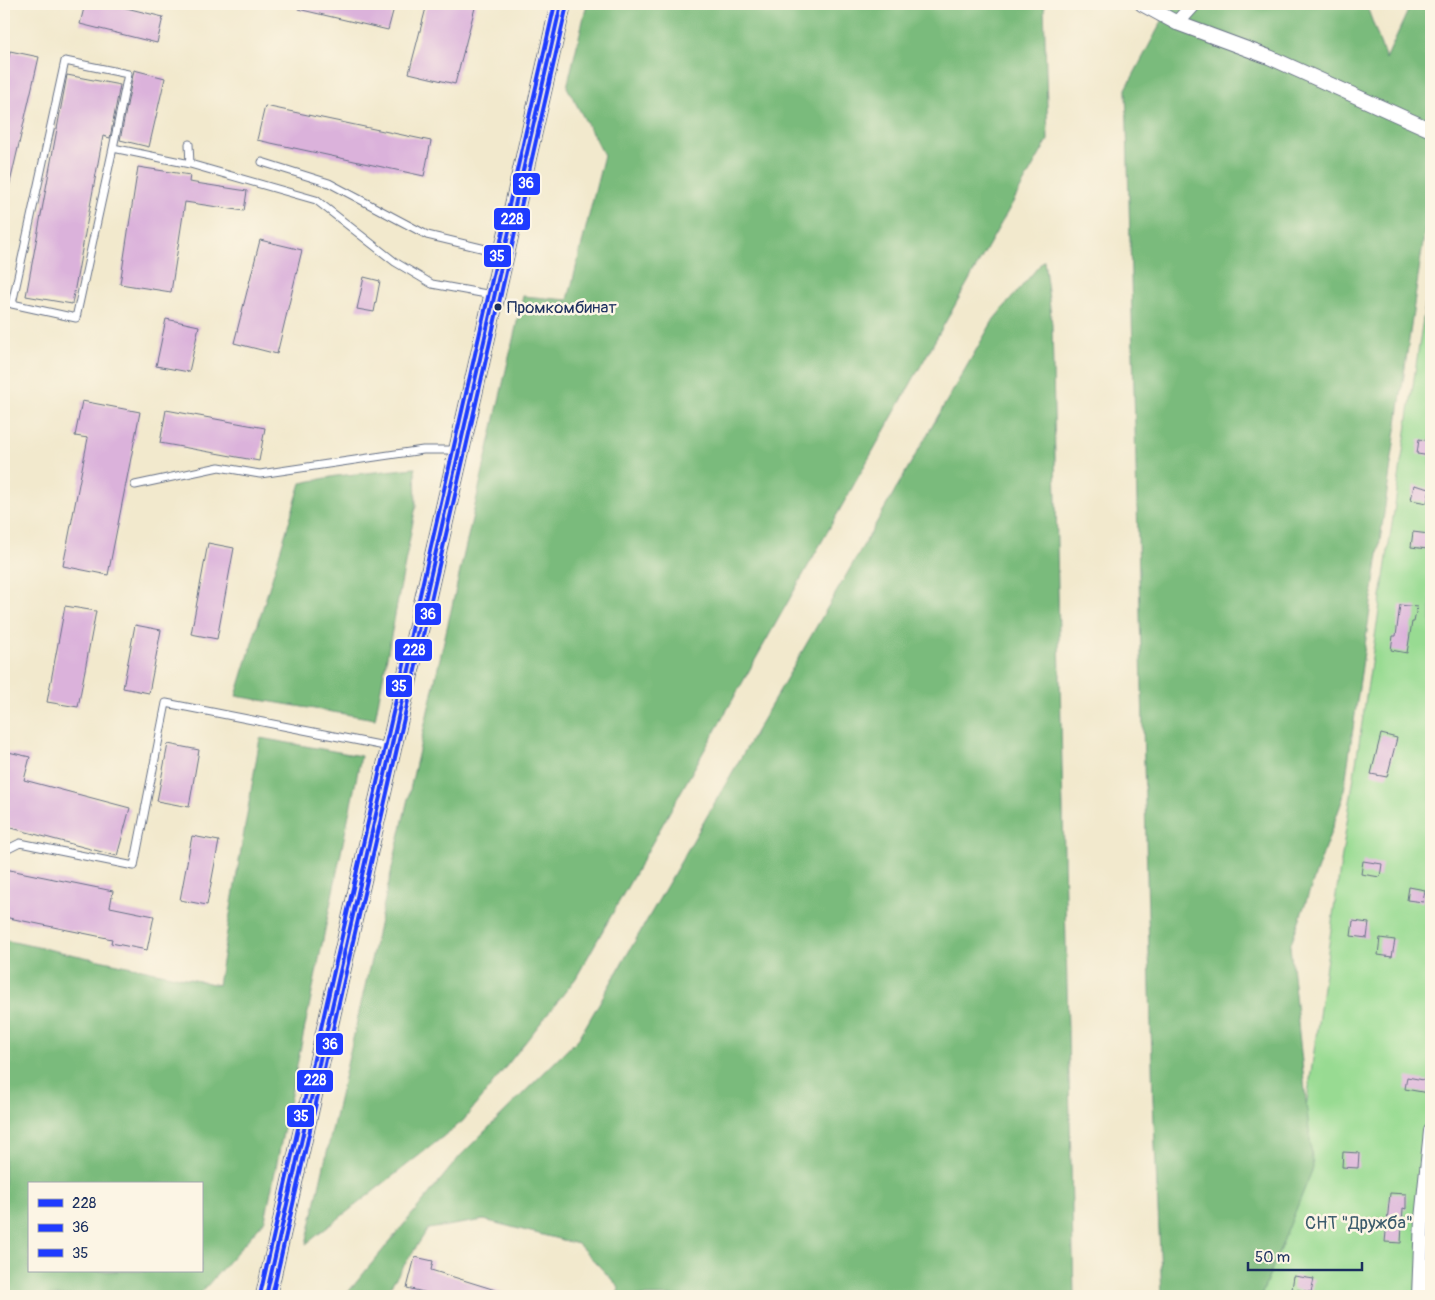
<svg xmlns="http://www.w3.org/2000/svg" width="1435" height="1300" viewBox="0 0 1435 1300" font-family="Pangolin,sans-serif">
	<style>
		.green { fill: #98db92; stroke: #5a8578 }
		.forest { fill: #7abb7c; stroke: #4a756d; fill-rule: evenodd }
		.building { fill: #dbb2db }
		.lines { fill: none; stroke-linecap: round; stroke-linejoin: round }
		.service-casing { stroke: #667085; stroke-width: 9 }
		.minor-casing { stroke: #667085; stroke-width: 16 }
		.secondary-casing { stroke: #667085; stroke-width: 22 }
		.service { stroke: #fff; stroke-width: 7 }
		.minor { stroke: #fff; stroke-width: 14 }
		.secondary { stroke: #fff; stroke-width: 20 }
		.bus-1-casing { stroke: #fcf5e5; stroke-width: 8 }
		.bus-2-casing { stroke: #fcf5e5; stroke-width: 8 }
		.bus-3-casing { stroke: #fcf5e5; stroke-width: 8 }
		.bus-1 { stroke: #1f3bff; stroke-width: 4 }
		.bus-2 { stroke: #1f3bff; stroke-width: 4 }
		.bus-3 { stroke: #1f3bff; stroke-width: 4 }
		.bus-dot { fill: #1b2f5e; stroke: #fcf5e5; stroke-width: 2 }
		.labels { text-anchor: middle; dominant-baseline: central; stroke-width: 5; stroke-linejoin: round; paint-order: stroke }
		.bus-label { font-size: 17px; fill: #1b2f5e; stroke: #fcf5e5; text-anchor: start }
		.park-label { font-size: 18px; fill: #3a5a6b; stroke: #fcf5e5 }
		.line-badge { stroke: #fcf5e5; stroke-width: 2 }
		.badge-label { font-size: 14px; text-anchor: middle; font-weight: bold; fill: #fff }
	</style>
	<rect width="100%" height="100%" fill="#fcf5e5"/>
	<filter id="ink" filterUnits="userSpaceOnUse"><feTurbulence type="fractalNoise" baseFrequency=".02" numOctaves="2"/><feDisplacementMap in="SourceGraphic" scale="10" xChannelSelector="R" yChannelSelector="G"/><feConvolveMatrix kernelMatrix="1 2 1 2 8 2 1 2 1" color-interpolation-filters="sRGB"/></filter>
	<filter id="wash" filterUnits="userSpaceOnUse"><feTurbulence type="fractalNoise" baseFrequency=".0096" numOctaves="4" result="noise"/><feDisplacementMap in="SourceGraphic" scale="20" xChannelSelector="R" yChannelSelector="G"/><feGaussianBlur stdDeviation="1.12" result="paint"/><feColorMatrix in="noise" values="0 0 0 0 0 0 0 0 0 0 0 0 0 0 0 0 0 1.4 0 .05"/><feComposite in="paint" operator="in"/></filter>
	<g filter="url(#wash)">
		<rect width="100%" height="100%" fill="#f2e9cd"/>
		<path class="green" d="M1431 266V1296H1250L1298 1166 1333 915Z"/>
		<path class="forest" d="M587 4H1044L1048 140 576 978 463 1121 306 1244 523 296 568 300 604 155 567 87Z
			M1171 4H1366L1386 59 1411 4H1431V187L1343 798 1290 946 1313 1168 1261 1296H1162L1153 1101 1126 89Z
			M1044 260 1052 324 1074 1296H617L619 1287 578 1244 484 1220 428 1229 384 1296H345L461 1155 579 1038 994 319Z
			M415 468 416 506 375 719 236 696 301 483 336 476Z
			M260 738 361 756 265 1220 198 1296H4V940L218 985ZM29 1184H201V1271H29Z"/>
		<g id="blocks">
			<path class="building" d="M85 4H110L163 17 157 43 80 24Z
				M298 4H395L388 30 298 9Z
				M427 4H476L455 84 409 73Z
				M10 51 39 57 9 187 4 186V79Z
				M134 70 165 78 149 147 120 140Z
				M67 75 120 85 110 138 103 136 72 304 26 296Z
				M265 106 431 141 424 176 257 140Z
				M138 167 190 175 189 182 247 191 244 211 185 202 171 292 120 284Z
				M260 240 302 250 277 354 234 343Z
				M364 277 380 281 374 312 357 309Z
				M166 319 199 326 189 372 156 366Z
				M82 401 140 412 108 575 63 566 88 438 75 436Z
				M166 410 265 428 259 461 160 443Z
				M1419 439 1431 441V456L1417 454Z
				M1414 485 1430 489 1427 503 1411 500Z
				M1413 532 1429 534 1427 549 1411 547Z
				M208 543 234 548 217 639 191 634Z
				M1400 605 1417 607 1414 622H1412L1407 653 1391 650 1393 636H1396Z
				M65 606 96 611 78 707 47 702Z
				M135 625 161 630 149 693 123 688Z
				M1381 734 1397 738 1387 777 1371 774Z
				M168 744 199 750 189 807 157 801Z
				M4 751 30 757 24 780 130 808 117 856 4 826Z
				M192 836 219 841 207 905 180 900Z
				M1363 861 1382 864 1380 877 1361 874Z
				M5 869 113 891 110 907 154 916 147 950 111 943 112 939 4 917V876Z
				M1409 887 1425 890 1423 902 1407 900Z
				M1353 921 1369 923 1367 938 1351 936Z
				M1380 938 1395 940 1392 957 1378 955Z
				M1407 1077 1429 1081 1428 1093 1405 1089Z
				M1343 1152 1359 1153 1358 1168 1342 1167Z
				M1390 1193 1406 1194V1209L1403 1208 1401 1243 1385 1242Z
				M415 1257 433 1261 431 1270 505 1293V1296H435L436 1295 407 1288Z
				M1294 1276 1314 1279 1311 1292 1292 1289Z"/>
		</g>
	</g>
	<g filter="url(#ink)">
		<use href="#blocks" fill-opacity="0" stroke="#667085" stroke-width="1"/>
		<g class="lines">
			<g class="service-casing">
				<path id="service" d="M189 144 190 164 316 200 395 262 432 284 492 295
					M113 148 128 74 65 61 12 304 76 318 113 148 190 164
					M262 162 329 183 427 235 502 253
					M135 485 219 467 260 474 423 450H458
					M4 851 20 843 134 866 166 703 390 747"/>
			</g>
			<g class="minor-casing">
				<path id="minor" d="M1142 4 1177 23
					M1194 4 1177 23 1269 57 1431 130
					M1419 1296 1422 1219 1431 1131"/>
			</g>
			<g class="secondary-casing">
				<path id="secondary" d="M266 1296C364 865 463 435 561 4"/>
			</g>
			<use href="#service" class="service"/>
			<use href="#minor" class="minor"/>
			<use href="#secondary" class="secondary"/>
			<g class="bus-1-casing">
				<path id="bus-1" d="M266 1296 561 4"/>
			</g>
			<g class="bus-2-casing">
				<path id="bus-2" d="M272 1296 567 5"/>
			</g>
			<g class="bus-3-casing">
				<path id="bus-3" d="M260 1295 555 4"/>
			</g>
			<use href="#bus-1" class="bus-1"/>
			<use href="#bus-2" class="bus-2"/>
			<use href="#bus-3" class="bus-3"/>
		</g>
	</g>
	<circle class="bus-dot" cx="498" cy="307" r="4.5"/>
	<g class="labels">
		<g class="bus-label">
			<text x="507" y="307">Промкомбинат</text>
		</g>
		<g class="park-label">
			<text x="1359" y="1223">СНТ "Дружба"</text>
		</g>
	</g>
	<g class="line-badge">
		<rect x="512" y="172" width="29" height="24" rx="5" fill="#1f3bff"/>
		<rect x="493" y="207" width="38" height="24" rx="5" fill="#1f3bff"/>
		<rect x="483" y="244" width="29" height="24" rx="5" fill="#1f3bff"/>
		<rect x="414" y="602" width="28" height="24" rx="5" fill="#1f3bff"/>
		<rect x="394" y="638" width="39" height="24" rx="5" fill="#1f3bff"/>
		<rect x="385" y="674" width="28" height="24" rx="5" fill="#1f3bff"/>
		<rect x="315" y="1032" width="29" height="24" rx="5" fill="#1f3bff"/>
		<rect x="296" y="1069" width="38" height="24" rx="5" fill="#1f3bff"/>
		<rect x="286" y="1104" width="29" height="24" rx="5" fill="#1f3bff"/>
	</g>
	<g class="badge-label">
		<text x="526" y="188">36</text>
		<text x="512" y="224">228</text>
		<text x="497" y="261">35</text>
		<text x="428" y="619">36</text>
		<text x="414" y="655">228</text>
		<text x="399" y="691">35</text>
		<text x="330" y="1049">36</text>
		<text x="315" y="1085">228</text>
		<text x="301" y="1121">35</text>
	</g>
	<rect width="1435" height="1300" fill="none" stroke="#fcf5e5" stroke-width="20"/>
	<rect x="28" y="1182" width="175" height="90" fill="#fcf5e5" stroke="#a2a6af"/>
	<rect x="38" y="1199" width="25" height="8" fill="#1f3bff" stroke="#a2a6af"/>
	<text x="72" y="1208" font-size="15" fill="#1b2f5e">228</text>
	<rect x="38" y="1224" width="25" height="8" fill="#1f3bff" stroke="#a2a6af"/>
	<text x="72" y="1232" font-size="15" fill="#1b2f5e">36</text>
	<rect x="38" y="1249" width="25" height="8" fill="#1f3bff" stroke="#a2a6af"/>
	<text x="72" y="1258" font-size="15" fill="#1b2f5e">35</text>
	<path d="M1248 1262v8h114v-8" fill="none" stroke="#1b2f5e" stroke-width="2.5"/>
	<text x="1255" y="1262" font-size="15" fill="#1b2f5e" stroke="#fcf5e5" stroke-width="4" paint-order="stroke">50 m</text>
</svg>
